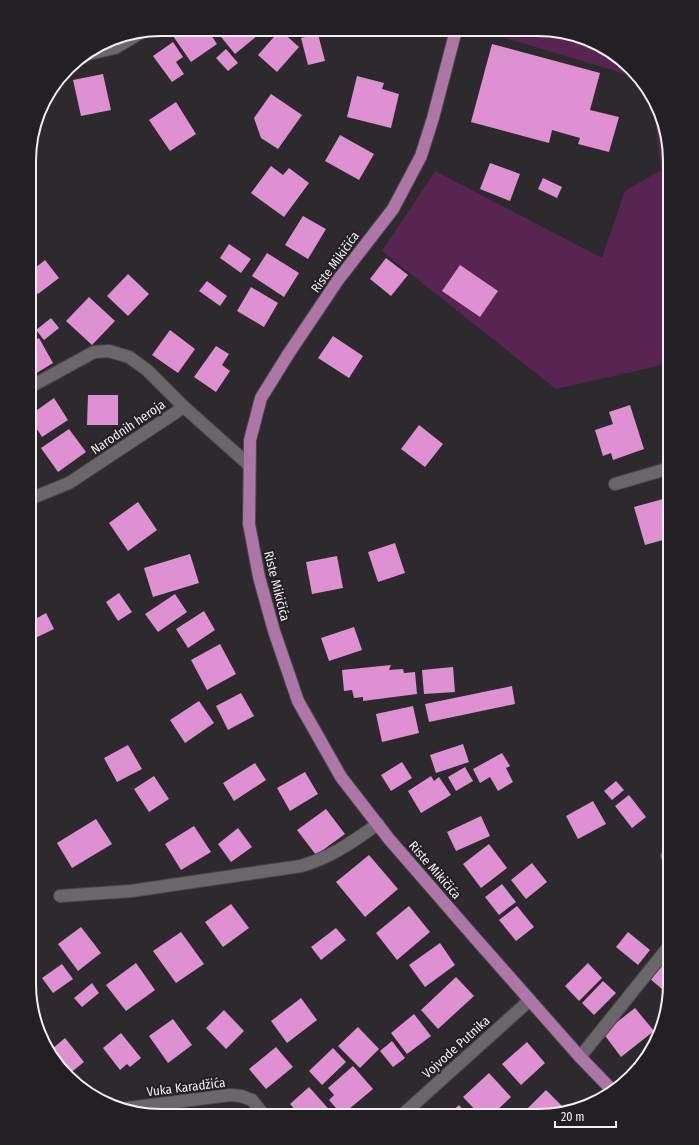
<svg xmlns="http://www.w3.org/2000/svg" width="699" height="1145" viewBox="0 0 699 1145" font-family="'Fira Sans Condensed',sans-serif">
	<style>
		.green { fill: #582552 }
		.building { fill: #de90d3 }
		.lines { fill: none; stroke-linecap: round; stroke-linejoin: round }
		.minor-casing { stroke: #4b474a; stroke-width: 14 }
		.tertiary-casing { stroke: #4b474a; stroke-width: 14 }
		.primary-casing { stroke: #4b474a; stroke-width: 14 }
		.minor { stroke: #6a6669; stroke-width: 12 }
		.tertiary { stroke: #6a6669; stroke-width: 12 }
		.primary { stroke: #ad76a6; stroke-width: 12 }
		.labels { text-anchor: middle; dominant-baseline: central; stroke-width: 4; stroke-linejoin: round; paint-order: stroke }
		.street-label { font-size: 13px; fill: #f2eff1; stroke: #232023 }
		.rim { fill: none; stroke: #f2eff1; stroke-width: 2 }
	</style>
	<rect width="100%" height="100%" fill="#2d2a2d"/>
	<path class="green" d="M479 30H555L618 57 633 76Z
		M653 102 660 111 670 161V363L556 389 382 251 435 171 602 258 625 191 661 170Z"/>
	<path class="building" d="M184 29H207L217 44 191 62 173 36Z
		M221 29H253L258 35 235 54 217 32Z
		M280 30 299 47 277 72 258 55Z
		M318 34 325 61 308 65 301 38Z
		M173 42 183 57 176 62 184 74 172 82 153 56Z
		M492 44 600 73 590 110 619 117 609 152 578 144 580 138 552 130 549 143 471 122Z
		M226 49 238 63 228 71 216 58Z
		M103 74 111 110 81 116 73 80Z
		M357 76 384 83 382 89 399 94 391 128 347 117Z
		M271 94 302 115 278 149 261 138 254 118Z
		M176 102 196 134 170 151 149 120Z
		M340 135 374 154 359 180 325 161Z
		M490 163 520 174 510 201 480 189Z
		M271 166 283 175 289 168 309 183 284 217 251 193Z
		M543 178 562 187 557 198 538 189Z
		M303 216 326 229 308 259 285 245Z
		M229 244 251 259 241 273 220 258Z
		M267 253 299 273 284 297 252 276Z
		M386 258 408 275 391 296 370 279Z
		M45 260 59 278 38 294 30 284V272Z
		M460 265 498 291 480 317 442 291Z
		M128 274 149 294 128 316 107 296Z
		M207 281 227 296 220 306 199 291Z
		M251 287 278 303 264 327 237 311Z
		M89 297 115 321 92 345 66 321Z
		M51 318 59 328 44 340 36 330Z
		M170 330 195 349 178 373 152 355Z
		M333 336 363 356 349 378 318 358Z
		M39 338 53 363 30 377V343Z
		M216 346 229 354 222 365 230 371 216 392 194 377Z
		M88 395H118V425H87Z
		M54 398 68 420 42 437 30 418V415Z
		M630 405 644 449 613 460 611 453 603 456 595 430 613 424 609 412Z
		M419 425 443 444 425 467 401 449Z
		M69 429 86 452 58 472 41 448Z
		M670 497V538L645 545 634 507Z
		M138 502 157 530 128 551 109 523Z
		M395 543 405 573 378 582 368 552Z
		M190 554 199 583 153 597 144 568Z
		M337 556 343 588 312 594 306 562Z
		M119 593 132 612 118 621 106 602Z
		M175 594 187 612 158 632 145 614Z
		M29 605H31L37 618 46 613 54 629 29 641Z
		M204 611 215 630 188 648 176 629Z
		M354 627 362 650 329 661 321 638Z
		M220 644 236 674 207 690 191 660Z
		M391 665 389 670 403 669 404 673 415 672 417 694 363 701V697L354 698 352 690 344 691 342 670Z
		M453 667 455 692 424 694 422 670Z
		M512 686 515 704 429 722 425 704Z
		M241 693 254 716 228 730 216 706Z
		M199 701 214 723 185 743 170 720Z
		M413 706 419 733 382 742 376 714Z
		M463 744 469 762 436 773 430 755Z
		M128 745 142 769 117 782 104 758Z
		M502 753 510 766 506 768 513 782 498 791 490 777 480 783 473 769Z
		M402 762 412 778 391 791 381 775Z
		M255 763 266 780 234 801 223 783Z
		M465 767 473 781 456 791 448 777Z
		M305 772 318 794 290 811 277 788Z
		M154 776 169 799 149 812 134 789Z
		M431 776 434 781 439 777 451 795 421 813 408 791Z
		M616 781 624 790 612 800 604 791Z
		M629 795 646 817 632 828 615 806Z
		M593 801 606 824 578 839 566 816Z
		M326 809 345 834 316 855 297 830Z
		M481 816 490 836 456 851 447 832Z
		M96 819 112 844 72 868 57 843Z
		M194 826 211 852 181 870 165 844Z
		M238 828 252 847 231 862 218 844Z
		M489 844 507 868 481 888 463 864Z
		M369 855 398 889 365 917 336 882Z
		M532 863 547 882 526 899 511 880Z
		M502 884 516 902 499 915 485 897Z
		M231 904 249 928 223 947 205 922Z
		M409 906 430 932 397 960 376 933Z
		M517 906 534 927 516 941 499 920Z
		M81 927 101 953 78 971 58 944Z
		M336 928 346 940 321 960 311 947Z
		M181 932 204 964 176 983 153 951Z
		M628 932 650 950 638 965 616 947Z
		M440 943 455 965 425 987 409 965Z
		M670 954V992L669 995 649 978Z
		M136 963 155 990 126 1011 106 985Z
		M588 963 602 978 579 1001 565 986Z
		M62 964 73 979 53 993 42 978Z
		M456 977 474 996 438 1029 421 1010Z
		M603 981 616 993 594 1015 582 1003Z
		M92 983 99 993 82 1007 74 998Z
		M301 998 317 1020 287 1043 271 1021Z
		M635 1008 654 1031 621 1057 603 1033Z
		M224 1010 244 1031 226 1049 206 1028Z
		M414 1014 431 1036 407 1054 391 1033Z
		M173 1019 192 1045 168 1063 149 1036Z
		M358 1027 379 1049 360 1068 338 1046Z
		M121 1033 141 1058 130 1067 127 1064 120 1070 103 1048Z
		M65 1038 84 1062 69 1074 51 1050Z
		M392 1041 405 1058 393 1067 380 1051Z
		M527 1042 545 1063 521 1085 502 1064Z
		M276 1047 293 1067 266 1089 249 1069Z
		M333 1048 346 1062 322 1085 309 1071Z
		M353 1066 373 1089 342 1115 329 1100 334 1095 328 1088Z
		M489 1073 511 1097 491 1116H481L463 1097Z
		M309 1087 334 1115H300L290 1104Z
		M546 1090 566 1110 538 1116H520Z
		M459 1105 468 1116H447Z"/>
	<g class="lines">
		<g class="minor-casing">
			<path id="minor" d="M88 54 115 48 140 33
				M30 387 94 352 109 351 129 357 147 370 184 407
				M615 484 670 468
				M30 498 37 496 69 483 184 407 249 465
				M667 856 670 858
				M60 896 131 891 301 866C332 857 352 842 378 824
				M580 1057 670 945
				M128 1108 230 1095 241 1096 252 1100 264 1115"/>
		</g>
		<g class="tertiary-casing">
			<path id="tertiary" d="M401 1116 530 1000"/>
		</g>
		<g class="primary-casing">
			<path id="primary" d="M456 30 433 118 421 156 393 209 338 280 289 353 261 398 250 440 249 524 259 577 274 631 298 701 341 777 389 839 475 938 580 1057 611 1089"/>
		</g>
		<use href="#minor" class="minor"/>
		<use href="#tertiary" class="tertiary"/>
		<use href="#primary" class="primary"/>
	</g>
	<g class="labels">
		<g class="street-label">
			<text transform="translate(335 262) rotate(-54)">Riste Mikičića</text>
			<text transform="translate(128 427) rotate(-34)">Narodnih heroja</text>
			<text transform="translate(277 586) rotate(76)">Riste Mikičića</text>
			<text transform="translate(435 870) rotate(49)">Riste Mikičića</text>
			<text transform="translate(456 1047) rotate(-42)">Vojvode Putnika</text>
			<text transform="translate(186 1087) rotate(-7)">Vuka Karadžića</text>
		</g>
	</g>
	<path d="M0 0H699V1145H0ZM161 36H538A125 125 0 0 1 663 161V984A125 125 0 0 1 538 1109H161A125 125 0 0 1 36 984V161A125 125 0 0 1 161 36Z" fill="#232023" fill-rule="evenodd"/>
	<path class="rim" d="M161 36H538A125 125 0 0 1 663 161V984A125 125 0 0 1 538 1109H161A125 125 0 0 1 36 984V161A125 125 0 0 1 161 36Z"/>
	<path d="M555 1121v6h61v-6" fill="none" stroke="#f2eff1" stroke-width="2"/>
	<text x="561" y="1121" font-size="12" fill="#f2eff1" stroke="#232023" stroke-width="3" paint-order="stroke">20 m</text>
</svg>
